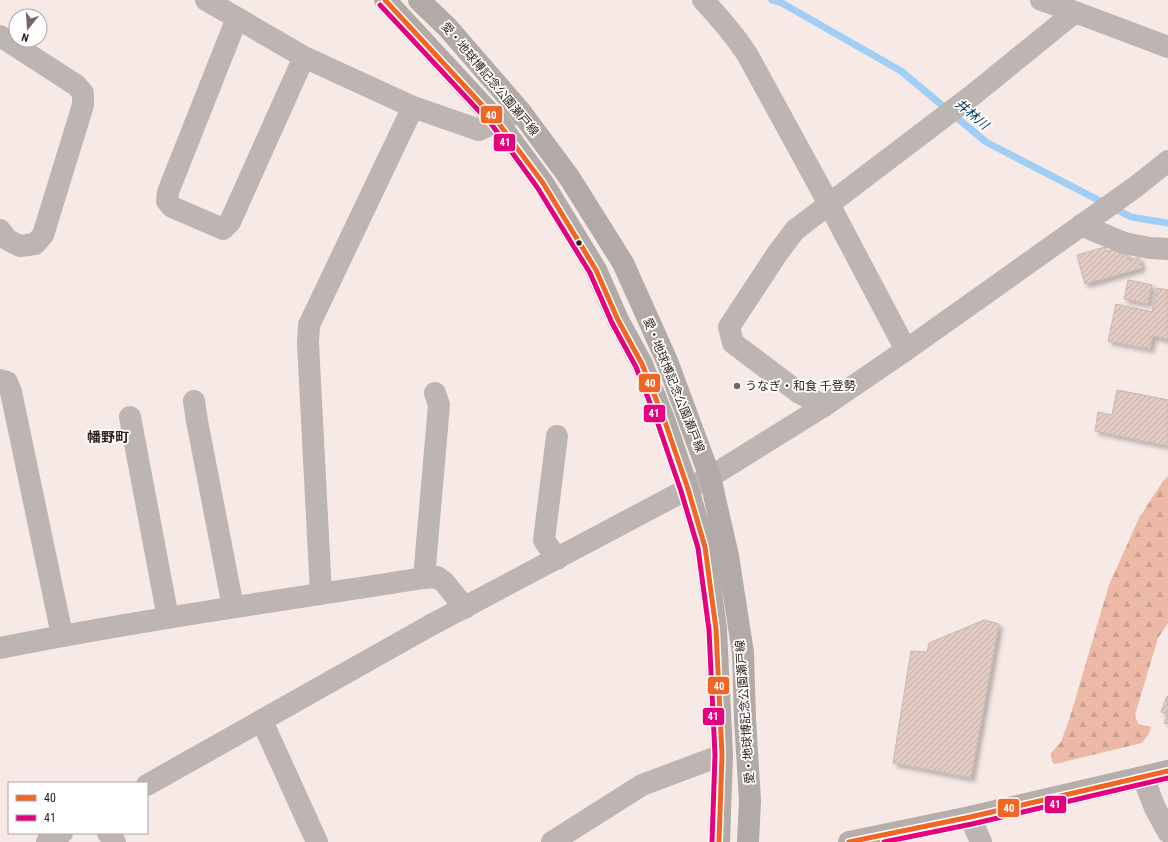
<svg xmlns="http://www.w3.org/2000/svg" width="1168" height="842" viewBox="0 0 1168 842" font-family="'Roboto Condensed','Noto Sans JP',sans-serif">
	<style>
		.forest { fill: url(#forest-firs) }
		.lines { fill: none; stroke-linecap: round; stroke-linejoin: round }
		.stream { stroke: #a0cef5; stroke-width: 7 }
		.building { fill: url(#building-hatch); stroke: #c4b8b3; filter: url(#shadow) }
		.minor { stroke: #bcb5b2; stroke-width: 22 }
		.tertiary { stroke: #bcb5b2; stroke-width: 22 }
		.secondary { stroke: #b2aaa7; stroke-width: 22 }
		.primary { stroke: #b6aeaa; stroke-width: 22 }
		.bus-1-casing { stroke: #fff; stroke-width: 8 }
		.bus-2-casing { stroke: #fff; stroke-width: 8 }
		.bus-1 { stroke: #f26522; stroke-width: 5 }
		.bus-2 { stroke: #e5007d; stroke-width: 5 }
		.bus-dot { fill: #2f211c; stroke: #fff; stroke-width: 1.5 }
		.poi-dot { fill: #756763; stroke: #fff; stroke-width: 1.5 }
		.labels { text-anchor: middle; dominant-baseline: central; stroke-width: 3.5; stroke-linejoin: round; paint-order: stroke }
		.street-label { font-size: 12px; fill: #2f211c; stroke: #fff }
		.poi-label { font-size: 12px; fill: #2f211c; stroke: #fff; text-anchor: start }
		.water-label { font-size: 13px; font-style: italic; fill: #023d62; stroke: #fff }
		.quarter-label { font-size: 14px; font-weight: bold; fill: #2f211c; stroke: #fff }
		.line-badge { stroke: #fff; stroke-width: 1.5 }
		.badge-label { font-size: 11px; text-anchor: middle; font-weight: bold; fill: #fff }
	</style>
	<defs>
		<pattern id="forest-firs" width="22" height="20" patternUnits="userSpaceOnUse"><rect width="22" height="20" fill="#ebb9a5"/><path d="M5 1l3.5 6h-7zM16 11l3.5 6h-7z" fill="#ca9f8d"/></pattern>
		<pattern id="building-hatch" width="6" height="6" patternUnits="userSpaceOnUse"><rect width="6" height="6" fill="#e1cbc3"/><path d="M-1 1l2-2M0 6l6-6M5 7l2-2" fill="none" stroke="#c1aea7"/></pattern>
		<filter id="shadow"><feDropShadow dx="3.5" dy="3.5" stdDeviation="2" flood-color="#0004"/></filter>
	</defs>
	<rect width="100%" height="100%" fill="#f7eae6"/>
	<path class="forest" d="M1168 476V623L1158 638 1135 715 1138 724 1151 727 1149 734 1142 743 1055 764 1052 762 1051 753 1061 742 1070 717 1109 585 1139 518 1163 481Z"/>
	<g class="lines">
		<path class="stream" d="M772 0 780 2 901 71 986 142 1131 217 1168 223"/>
	</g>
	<path class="building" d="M1105 247 1107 252 1115 249 1127 253 1129 260 1139 257 1142 268 1085 284 1077 255Z
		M1128 280 1152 285 1148 304 1124 299Z
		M1157 288 1168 290V340L1153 336 1150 349 1108 341 1116 304 1152 312Z
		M1117 390 1168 400V446L1095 431 1098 412 1112 415Z
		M984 620 999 624 971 778 893 763 911 651 927 652 929 643Z
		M1167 696H1168V724L1164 723 1168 714 1161 712Z"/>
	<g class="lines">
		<path class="minor" d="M206 0 304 57 413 107 479 130 520 111
			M703 0C720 18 733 33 747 54L829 204 906 350
			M1075 12 1168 47
			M237 18 168 192 167 201 172 207 223 229 230 222 304 57
			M0 36 76 85 83 93V105L43 235 35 244 20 246 8 240 0 230
			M1081 225 1124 243 1150 248 1168 249
			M0 380 7 382 11 392 62 635
			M194 401 197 421 233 607
			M824 406 798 392 733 343 729 327 777 254 795 230 974 94 1075 12 1041 0
			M130 417 168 618
			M557 559 544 540 557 436
			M424 578 439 405 435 393
			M321 594 308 343 309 325 413 107
			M0 648C141 620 283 600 424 578L437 577 444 582 465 608
			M262 721 317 842
			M1143 777 1155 808 1168 832
			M147 785 431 625
			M970 817 981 842
			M108 833 115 842
			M47 842 62 833
			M552 842 642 785 722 755"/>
		<path class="tertiary" d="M431 625 710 477 824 406 906 350 1134 188 1168 161"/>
		<path class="secondary" d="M385 0 497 121 543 183 596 270 618 320 642 364 664 419 688 489 705 547 716 629 722 755 719 842
			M419 0 448 28 520 111 569 177 623 263 667 361 710 477 728 556 743 653 745 719 750 801 748 842"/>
		<path class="primary" d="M849 842 970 817 1168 771"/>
		<g class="bus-1-casing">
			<path id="bus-1" d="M385 0 497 121 543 183 596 270 618 320 642 364 664 419 688 489 705 547 716 629 722 755 719 842
				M849 842 970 817 1168 771"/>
		</g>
		<g class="bus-2-casing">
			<path id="bus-2" d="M380 5 492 125 537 187 590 273 612 323 636 367 657 421 681 491 698 548 709 630 715 755 712 842
				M884 842 972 824 1168 778"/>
		</g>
		<use href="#bus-1" class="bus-1"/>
		<use href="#bus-2" class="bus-2"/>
	</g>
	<circle class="bus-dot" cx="579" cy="243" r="3.5"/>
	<circle class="poi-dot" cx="737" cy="386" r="4"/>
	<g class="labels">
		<g class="street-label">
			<text transform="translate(490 79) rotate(50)">愛・地球博記念公園瀬戸線</text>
			<text transform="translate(674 385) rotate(68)">愛・地球博記念公園瀬戸線</text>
			<text transform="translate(745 712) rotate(-94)">愛・地球博記念公園瀬戸線</text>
		</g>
		<g class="poi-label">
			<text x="745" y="386">うなぎ・和食 千登勢</text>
		</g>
		<g class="water-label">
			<text transform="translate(972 114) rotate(40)">井林川</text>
		</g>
		<g class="quarter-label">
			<text x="108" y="437">幡野町</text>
		</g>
	</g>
	<g class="line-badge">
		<rect x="480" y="105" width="23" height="19" rx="4" fill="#f26522"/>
		<rect x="493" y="133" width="23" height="19" rx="4" fill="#e5007d"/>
		<rect x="638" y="373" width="23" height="20" rx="4" fill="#f26522"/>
		<rect x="643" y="404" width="23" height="19" rx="4" fill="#e5007d"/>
		<rect x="707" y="676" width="23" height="19" rx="4" fill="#f26522"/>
		<rect x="702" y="707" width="23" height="19" rx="4" fill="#e5007d"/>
		<rect x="1044" y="795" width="23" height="19" rx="4" fill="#e5007d"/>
		<rect x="997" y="798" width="23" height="20" rx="4" fill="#f26522"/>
	</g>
	<g class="badge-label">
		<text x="491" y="119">40</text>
		<text x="505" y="146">41</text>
		<text x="650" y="387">40</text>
		<text x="654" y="417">41</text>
		<text x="719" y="690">40</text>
		<text x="713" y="720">41</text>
		<text x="1055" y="808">41</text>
		<text x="1009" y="812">40</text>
	</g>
	<rect x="8" y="782" width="140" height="52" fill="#ffffff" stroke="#aca6a4"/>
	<rect x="16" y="795" width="20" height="6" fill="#f26522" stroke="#aca6a4"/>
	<text x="44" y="802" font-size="12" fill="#2f211c">40</text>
	<rect x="16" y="815" width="20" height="6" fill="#e5007d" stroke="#aca6a4"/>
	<text x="44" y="822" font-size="12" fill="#2f211c">41</text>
	<g transform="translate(28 28) rotate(197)"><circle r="19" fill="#ffffff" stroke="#aca6a4"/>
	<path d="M0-3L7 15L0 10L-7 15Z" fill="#756763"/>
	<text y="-6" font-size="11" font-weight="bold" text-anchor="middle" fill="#2f211c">N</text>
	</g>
</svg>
